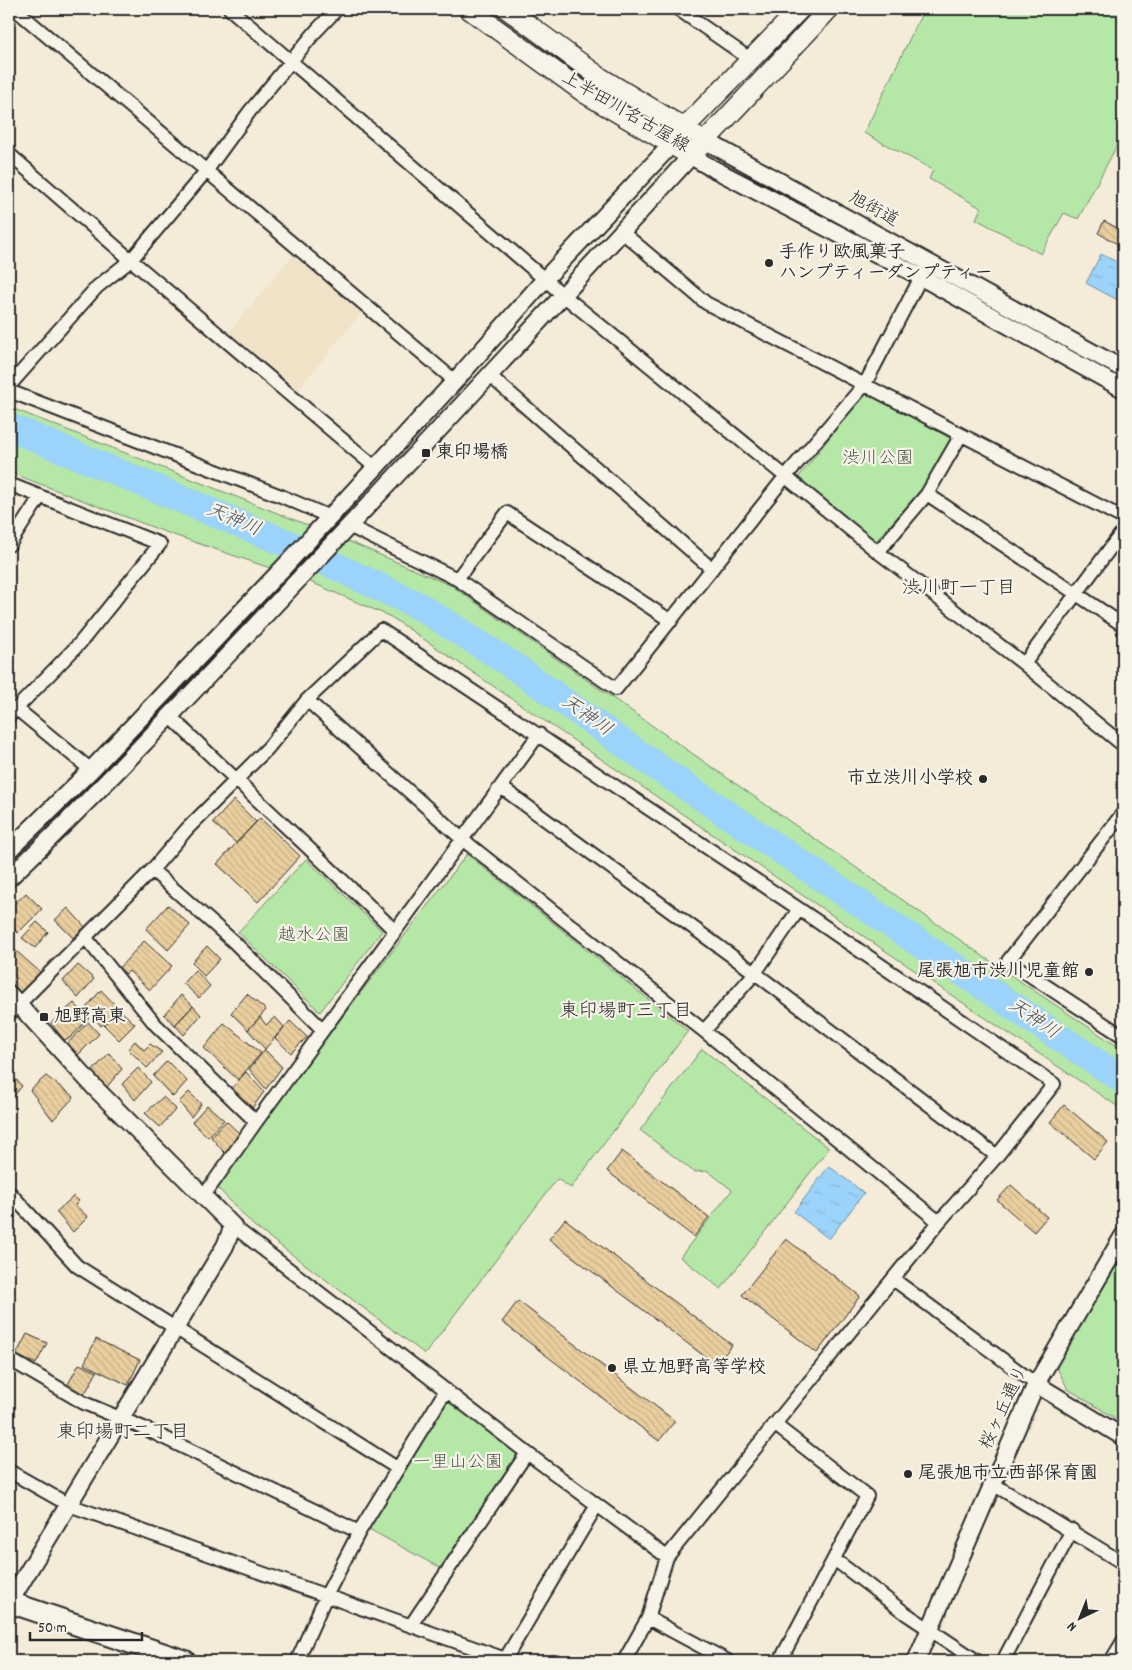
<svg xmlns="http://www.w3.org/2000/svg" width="1132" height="1670" viewBox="0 0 1132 1670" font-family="Dekko,'Klee One',sans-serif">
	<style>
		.built { fill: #f1e3c8 }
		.green { fill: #b5e7a7; stroke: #708969 }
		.water { fill: url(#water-ripples); stroke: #6e90a7 }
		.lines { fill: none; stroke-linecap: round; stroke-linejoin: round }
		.river { stroke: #9bd3fa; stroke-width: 28 }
		.building { fill: url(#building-back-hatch); stroke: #2b2b2b }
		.minor-casing { stroke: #2b2b2b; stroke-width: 16 }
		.tertiary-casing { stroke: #2b2b2b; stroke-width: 20 }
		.secondary-casing { stroke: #2b2b2b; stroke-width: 22 }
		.primary-casing { stroke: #2b2b2b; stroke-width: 24 }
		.minor { stroke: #f7f3e8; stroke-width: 12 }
		.tertiary { stroke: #f7f3e8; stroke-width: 16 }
		.secondary { stroke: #f7f3e8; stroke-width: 19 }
		.primary { stroke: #f7f3e8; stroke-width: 20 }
		.poi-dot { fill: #2b2b2b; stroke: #f7f3e8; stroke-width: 2 }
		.labels { text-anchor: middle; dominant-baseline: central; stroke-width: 4.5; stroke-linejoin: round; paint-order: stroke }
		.street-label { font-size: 18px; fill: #2b2b2b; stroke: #f7f3e8 }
		.poi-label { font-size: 18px; font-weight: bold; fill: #2b2b2b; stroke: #f7f3e8; text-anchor: start }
		.park-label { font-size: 18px; fill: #4e5a4a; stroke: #f7f3e8 }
		.water-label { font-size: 19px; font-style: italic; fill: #47555f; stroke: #f7f3e8 }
		.neighbourhood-label { font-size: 19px; fill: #2b2b2b; stroke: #f7f3e8 }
	</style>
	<defs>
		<pattern id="water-ripples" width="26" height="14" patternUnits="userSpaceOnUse" patternTransform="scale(1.25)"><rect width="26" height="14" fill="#9bd3fa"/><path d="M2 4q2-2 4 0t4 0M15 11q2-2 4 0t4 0" fill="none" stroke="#86b5d6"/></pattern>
		<pattern id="building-back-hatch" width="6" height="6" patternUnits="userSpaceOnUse" patternTransform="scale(1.25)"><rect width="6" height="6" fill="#eacf9f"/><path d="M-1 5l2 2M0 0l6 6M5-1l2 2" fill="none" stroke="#c9b289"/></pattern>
	</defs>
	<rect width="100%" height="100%" fill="#f4ecd9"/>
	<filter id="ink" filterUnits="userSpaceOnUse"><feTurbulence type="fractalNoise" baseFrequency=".02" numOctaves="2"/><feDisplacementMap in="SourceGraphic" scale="10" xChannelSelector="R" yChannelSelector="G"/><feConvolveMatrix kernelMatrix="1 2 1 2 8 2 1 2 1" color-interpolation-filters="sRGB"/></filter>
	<g filter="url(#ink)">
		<path class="built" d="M293 255 362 312 296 392 227 334Z"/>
		<path class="green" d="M924 9H1123V134L1078 219 1064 213 1041 254 976 219 981 208 929 179 933 170 864 133Z
			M866 391 951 439 922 489 876 541 797 479Z
			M9 407 348 541 452 586 1003 970 1123 1050V1110L805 897 391 617 308 581 165 532 9 472Z
			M467 854 688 1031 571 1188 557 1179 425 1354 254 1226 214 1184Z
			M306 859 382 931 320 1012 238 932Z
			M702 1049 829 1148 721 1289 680 1257 732 1190 708 1171 694 1172 640 1130Z
			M1123 1255V1423L1068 1389 1056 1366Z
			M446 1399 518 1453 440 1568 369 1529Z"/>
		<path class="water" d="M1101 254 1123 265V303L1086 283Z
			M829 1166 864 1193 829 1239 794 1212Z"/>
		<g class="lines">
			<path class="river" d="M9 427 293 546 419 606 509 663 660 769 1123 1080"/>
		</g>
		<path class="building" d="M1104 221 1123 231V247L1098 233Z
			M234 800 256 822 236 843 213 823Z
			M260 818 300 856 258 902 217 864Z
			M26 893 42 909 18 933 9 923V909Z
			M168 905 190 925 168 950 146 929Z
			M68 908 85 927 73 938 55 920Z
			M37 922 48 932 35 948 22 938Z
			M144 941 172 966 150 990 129 971 126 974 119 968Z
			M207 946 220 959 204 976 192 962Z
			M14 949 41 973 22 994 9 980V954Z
			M78 965 94 979 78 998 63 981Z
			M195 970 210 986 199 998 183 983Z
			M101 990 119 1009 101 1026 86 1008Z
			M247 994 266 1010 248 1030 231 1013Z
			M181 995 193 1006 175 1025 164 1015Z
			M74 1003 89 1018 70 1038 64 1040 51 1023Z
			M193 1006 201 1015 184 1035 175 1025Z
			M119 1009 135 1024 119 1040 104 1025Z
			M260 1017 266 1025 275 1017 284 1027 265 1049 248 1030Z
			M290 1021 307 1037 291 1053 275 1038Z
			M88 1022 99 1034 78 1055 68 1043Z
			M224 1023 261 1053 238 1080 204 1048Z
			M135 1041 144 1050 150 1044 162 1052 147 1068 128 1049Z
			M265 1050 282 1067 266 1089 249 1069Z
			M109 1053 122 1069 105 1089 89 1075Z
			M167 1061 187 1081 173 1097 153 1076Z
			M138 1068 151 1082 135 1100 122 1084Z
			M9 1072 22 1086 13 1097 9 1092Z
			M246 1072 264 1092 249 1112 228 1092Z
			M46 1076 74 1097 53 1120 30 1090Z
			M189 1092 201 1104 191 1117 179 1102Z
			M163 1097 176 1109 160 1127 145 1113Z
			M207 1105 224 1120 208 1137 192 1122Z
			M1064 1105 1108 1142 1094 1159 1050 1122Z
			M226 1121 239 1133 237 1137 241 1142 229 1158 211 1137Z
			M622 1151 709 1217 694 1237 607 1171Z
			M1011 1185 1047 1217 1034 1232 997 1200Z
			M74 1196 79 1201 75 1205 88 1217 73 1232 56 1212Z
			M565 1219 732 1345 716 1365 549 1239Z
			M786 1239 860 1296 817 1353 742 1295Z
			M518 1301 675 1421 659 1441 502 1322Z
			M27 1334 47 1343 36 1364 16 1355Z
			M96 1339 140 1360 128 1385 84 1364Z
			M79 1364 97 1372 84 1395 67 1386Z"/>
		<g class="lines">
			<g class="minor-casing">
				<path id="minor" d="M15 9 455 381
					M230 9 563 295 878 552 1024 664 1123 745
					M678 9 750 59
					M9 154 131 260 376 468
					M622 232 706 303 1123 518
					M489 375 712 569
					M9 386 97 287 131 260 207 170 250 111 316 31 337 9
					M9 391 281 496 330 517
					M9 484 160 544 80 643 9 716
					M927 494 1123 625
					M349 526 457 579 616 689 785 477 865 384 921 277
					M9 545 40 497
					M878 552 927 494 961 435
					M457 579 507 513 671 621
					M1024 664 1123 531
					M307 700 462 839 704 1031 939 1222
					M17 709 91 770
					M170 716C244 789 321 858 395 931
					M501 787 755 973 997 1156
					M1123 813 1008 961 1121 1035 1123 1031
					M152 870 234 942 323 1030
					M85 937 155 1024 256 1122
					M9 1014 152 870 187 829 268 748 307 700 381 630 799 909 1054 1084 997 1156 939 1222 667 1557 648 1618 624 1661
					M704 1031 755 973 799 909
					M9 1192 77 1266 397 1468
					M203 1197 256 1122 539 734
					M233 1226 527 1453 667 1557
					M893 1279 1036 1384
					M9 1359 84 1403 146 1429 359 1532
					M774 1424 867 1496 780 1661
					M9 1471 69 1505 511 1661
					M993 1484 1123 1563
					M834 1559 905 1613 977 1661
					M648 1618 728 1661
					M411 1625 527 1453
					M297 1661 326 1596 359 1532 446 1390
					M504 1661 597 1505
					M1003 1661 1072 1530
					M1111 1661 1123 1641"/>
			</g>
			<g class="tertiary-casing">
				<path id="tertiary" d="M9 850 91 770 283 568 455 381 545 279 672 144 684 128 724 151 1123 369
					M9 878C110 782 205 679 301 577 432 438 562 297 691 156L710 167 921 277 1123 389
					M9 994 96 1089 233 1226 225 1246 9 1603
					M1036 1384 1123 1437
					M916 1661 1036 1384 1123 1236"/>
			</g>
			<g class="secondary-casing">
				<path id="secondary" d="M469 9 586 94 691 156 829 9
					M507 9 601 78 684 128 800 9"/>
			</g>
			<g class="primary-casing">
				<path id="primary" d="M9 1602 185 1661"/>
			</g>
			<use href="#minor" class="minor"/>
			<use href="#tertiary" class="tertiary"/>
			<use href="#secondary" class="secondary"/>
			<use href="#primary" class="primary"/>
		</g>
	</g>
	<g class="poi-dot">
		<circle cx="769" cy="263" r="5"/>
		<rect x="421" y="448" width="10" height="10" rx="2.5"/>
		<circle cx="983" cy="779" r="5"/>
		<circle cx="1089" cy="972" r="5"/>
		<rect x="39" y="1012" width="10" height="10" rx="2.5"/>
		<circle cx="612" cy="1368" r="5"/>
		<circle cx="908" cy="1474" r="5"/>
	</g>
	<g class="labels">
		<g class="street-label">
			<text transform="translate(625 113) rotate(30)">上半田川名古屋線</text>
			<text transform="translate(873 210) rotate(29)">旭街道</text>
			<text transform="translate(1005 1408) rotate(-65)">桜ヶ丘通り</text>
		</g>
		<g class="poi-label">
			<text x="779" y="253">手作り欧風菓子<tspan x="779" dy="21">ハンプティーダンプティー</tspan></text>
			<text x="436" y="453">東印場橋</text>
			<text x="973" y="779" text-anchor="end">市立渋川小学校</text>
			<text x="1079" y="972" text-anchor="end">尾張旭市渋川児童館</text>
			<text x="54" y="1017">旭野高東</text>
			<text x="622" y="1368">県立旭野高等学校</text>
			<text x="918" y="1474">尾張旭市立西部保育園</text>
		</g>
		<g class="park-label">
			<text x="878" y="459">渋川公園</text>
			<text x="314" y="936">越水公園</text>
			<text x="458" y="1463">一里山公園</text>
		</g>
		<g class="water-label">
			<text transform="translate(233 521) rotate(23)">天神川</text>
			<text transform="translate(586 717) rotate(35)">天神川</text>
			<text transform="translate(1033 1020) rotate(34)">天神川</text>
		</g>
		<g class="neighbourhood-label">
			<text x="959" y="589">渋川町一丁目</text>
			<text x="626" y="1012">東印場町三丁目</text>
			<text x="123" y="1433">東印場町二丁目</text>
		</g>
	</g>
	<rect width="1132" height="1670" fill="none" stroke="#f7f3e8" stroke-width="30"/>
	<rect x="15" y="15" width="1102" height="1640" fill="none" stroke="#2b2b2b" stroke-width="2" filter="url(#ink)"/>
	<g transform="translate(1080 1618) rotate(223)" stroke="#f7f3e8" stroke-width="4" paint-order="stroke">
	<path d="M0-4L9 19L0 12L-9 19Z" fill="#2b2b2b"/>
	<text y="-8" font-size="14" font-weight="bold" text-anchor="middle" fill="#2b2b2b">N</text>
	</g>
	<path d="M30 1632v8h112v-8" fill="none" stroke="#2b2b2b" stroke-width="2.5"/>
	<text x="38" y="1632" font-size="15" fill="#2b2b2b" stroke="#f7f3e8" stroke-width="4" paint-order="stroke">50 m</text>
</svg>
